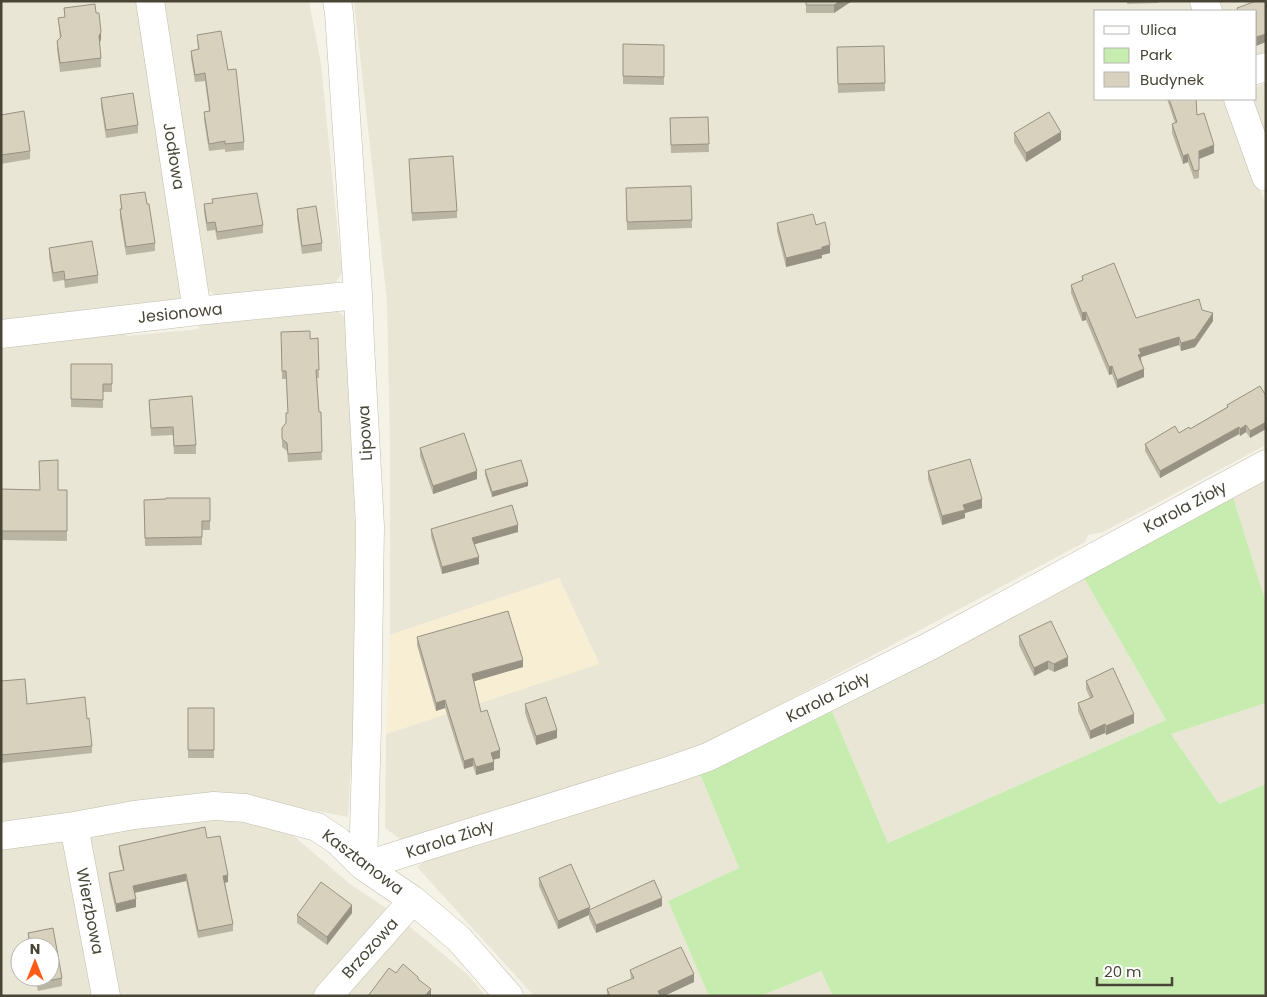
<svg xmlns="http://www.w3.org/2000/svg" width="1267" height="997" viewBox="0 0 1267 997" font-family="Poppins,sans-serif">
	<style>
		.residential { fill: #e9e6d6; fill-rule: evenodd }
		.commercial { fill: #f8eed3 }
		.green { fill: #c7ecaf }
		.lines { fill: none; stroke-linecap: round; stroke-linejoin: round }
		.minor-casing { stroke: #c1bdaa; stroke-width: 29 }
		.minor { stroke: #fff; stroke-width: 28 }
		.wall { fill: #bab4a3 }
		.shaded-wall { fill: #979284 }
		.building { fill: #d8d1bd; stroke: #979284 }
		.labels { text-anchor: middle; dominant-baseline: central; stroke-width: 4.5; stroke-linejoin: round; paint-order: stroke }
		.street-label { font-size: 16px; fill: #494536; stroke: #fff }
	</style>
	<rect width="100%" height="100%" fill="#f5f3e8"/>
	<path class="residential" d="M1 1H141L186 292 176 305 1 327Z
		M164 1H309L321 64 342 273 333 286 221 299 208 290Z
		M354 1H1193L1196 11H1096V99H1228L1266 205V445L1103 532 1088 535 1085 542 706 744 403 841 385 828 386 734 599 663 559 578 390 635V449L387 302Z
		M1213 1H1266V60L1256 64V11H1216Z
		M1266 83V148L1248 99H1256V87Z
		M334 308 346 318 356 546 357 661 348 817 239 796 191 794 1 827V347L127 330V336L199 329V321Z
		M1266 476V603L1232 494Z
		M1084 578 1166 720 888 843 831 709Z
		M1266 703V784L1219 804 1171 734Z
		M700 774 739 868 668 901 709 996H534L417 867 429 858Z
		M195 815 240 816 289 832 350 884 392 912 391 914 409 926 467 974 486 996H1V848ZM20 947H50V977H20Z
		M821 971 833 996H761Z"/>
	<path class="commercial" d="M559 578 599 664 386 734 390 635Z"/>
	<path class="green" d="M1232 494 1266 603V703L1171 734 1219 804 1266 784V996H833L821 971 761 996H709L668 901 739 868 700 774 831 709 888 843 1166 720 1084 578Z"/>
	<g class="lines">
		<g class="minor-casing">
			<path id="minor" d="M150 1 197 311
				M337 1 339 13 358 295 360 344 370 526 367 727 363 866 671 770 708 757 932 645 1266 464
				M1204 1 1208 11
				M1256 70 1266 67
				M1238 99 1266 177
				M1 334 197 311 358 295
				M74 826 106 996
				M1 836 74 826 134 815 214 806 245 808 317 827 338 841 363 866 413 900 459 939 509 996
				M328 996 413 900"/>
		</g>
		<use href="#minor" class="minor"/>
	</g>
	<path class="wall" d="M806 1H852L834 13H806Z
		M1127 1H1158V3L1127 4Z
		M64 8 96 13 101 40 99 43 101 58V67L60 72 57 49V41L60 38 58 18 65 17Z
		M197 35 228 70 244 142V150L225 152V149L209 151 204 120V112L209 111 205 81 195 82 191 58V51L198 49Z
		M664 45V85L623 84V76Z
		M837 47 885 83V91L838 93Z
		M101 98 138 125V133L106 138 101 106Z
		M1151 99H1196L1197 115 1214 153 1199 159V178L1194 179 1188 162 1183 164 1172 133V124L1175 123 1167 99 1151 100Z
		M1 115 30 151V159L1 164Z
		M708 117 709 152 671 153 670 118Z
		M1014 133 1061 140 1026 162 1014 142Z
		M409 159 457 211V218L412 221Z
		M691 186 692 228 627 230 626 188Z
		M120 195 147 204 155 243V251L126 255 120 217V209H121Z
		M204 204 263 225V233L217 240 215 230 207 231 204 212Z
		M297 209 322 243V251L302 254 297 218Z
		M777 223 816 225 830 253 822 255V258L786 267 777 231Z
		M49 248 98 275V283L65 288 64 280 53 282 49 256Z
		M1082 276 1136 318 1202 310 1213 321 1195 347 1181 351 1179 345 1141 357 1144 377 1117 388 1112 374 1109 375 1086 320 1082 321 1071 293V285L1082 281Z
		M281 332 310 339 318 338 319 378H317L322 460 288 462 287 451 282 447V428L286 424V413H288L286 379H282Z
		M71 364H112V392H103V408L71 407Z
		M1266 396V429L1250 438 1246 432 1240 436 1239 434 1160 478 1145 451V444L1190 429 1227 407V405Z
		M149 400 196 445V454H174L173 435 151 436Z
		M420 448 477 479 433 494 420 456Z
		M39 461 58 490H67V541L1 540V489L40 490Z
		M485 470 528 486 492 497 485 475Z
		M928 471 982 508 965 513V518L942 525 928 479Z
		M210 498V530H202V545L145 546 144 500Z
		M431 529 518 532 475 544 479 564 442 574 431 536Z
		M1019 636 1068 666 1054 672 1048 669 1034 676 1019 645Z
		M417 637 523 667 474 681 481 712 500 758 493 760 494 770 476 775 473 766 464 769 445 708 436 711 417 645Z
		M1 681 27 704 87 719 92 746V753L1 763Z
		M1086 681 1134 723 1106 735 1105 733 1090 739 1078 711V703L1090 698 1086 689Z
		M525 704 557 738 536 745 525 713Z
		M188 708H214V758H188Z
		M207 838 228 882 225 883 233 924V931L198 938 186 881 135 893 136 907 116 912 109 880V873L123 870 119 853V846Z
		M539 878 590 910 662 906 596 933 589 918V915L558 929 539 886Z
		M352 913 327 945 297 923V915Z
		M53 928 62 978V986L38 991 35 977H50V947H29L28 941V933Z
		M630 970 694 982 664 996H607V989L631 979Z"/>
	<path class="shaded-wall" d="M840 1H852L834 13V5Z
		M101 32V40L99 44V36Z
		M1266 34V42L1256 46V37Z
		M1061 132V140L1026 162V153Z
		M1214 145V153L1199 159V151Z
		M1188 154V162L1183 164V156Z
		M830 245V253L822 255V258L786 267V258Z
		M1086 312V320L1082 321V313Z
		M1213 313V321L1195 347 1181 351V343Z
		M1179 337V345L1141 357V362L1138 363 1139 349Z
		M1112 366V374L1109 375V367Z
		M1144 369V377L1117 388V380Z
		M1266 422V429L1250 438V431Z
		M1246 425V432L1240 436V429Z
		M1239 427V434L1160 478V471Z
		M477 471V479L433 494V486Z
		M528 482V486L492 497V492Z
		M982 499V508L965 513V518L942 525V516L963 505Z
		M518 525V532L472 545V538Z
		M479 557V564L442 574V567Z
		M1068 657V666L1054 672V664Z
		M523 660V667L472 682V674Z
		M1048 661V669L1034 676V668Z
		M445 700V708L436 711V703Z
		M1134 714V723L1106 735V726Z
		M1105 724V733L1090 739V731Z
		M557 730V738L536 745V736Z
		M500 750V758L491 760V753Z
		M473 758V766L464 769V761Z
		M494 762V770L476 775V767Z
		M186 874V881L133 893V886Z
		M228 875V882L223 883V876Z
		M662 898V906L596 933V925Z
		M136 899V907L116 912V904Z
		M352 905V913L327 945V937Z
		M590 907 589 915 558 929V921Z
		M694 974V982L664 996H658V991Z
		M431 989V996H425Z"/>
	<path class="building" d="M806 1H840L834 5H806Z
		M1256 1H1266V34L1256 37V11H1238L1237 8Z
		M95 4 96 13H99L101 32 99 36 101 58 60 63 57 41 61 37 58 18 65 17 64 8Z
		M221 31 228 70 236 69 244 142 225 144V141L209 144 204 112 210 111 205 73 195 75 191 51 199 49 197 35Z
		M623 44 664 45V77L623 76Z
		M884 46 885 83 838 84 837 47Z
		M133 93 138 125 106 130 101 98Z
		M1169 99H1196L1197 115 1204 113 1214 145 1199 151V170L1194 171 1188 154 1183 156 1172 124 1177 122Z
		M24 111 30 151 1 155V115Z
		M1049 112 1061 132 1026 153 1014 133Z
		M708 117 709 144 671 145 670 118Z
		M453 156 457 211 412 213 409 159Z
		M691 186 692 220 627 222 626 188Z
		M145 192 147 204H149L155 243 126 247 120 209H122L120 195Z
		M257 193 263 225 217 232 215 222 207 223 204 204 213 203 212 199Z
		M316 206 322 243 302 246 297 209Z
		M813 214 816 225 825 222 830 245 822 247V249L786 258 777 223Z
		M92 241 98 275 65 280 64 271 53 273 49 248Z
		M1114 263 1136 318 1199 299 1202 310 1213 313 1195 339 1181 343 1179 337 1139 349 1141 354 1138 355 1144 369 1117 380 1112 366 1109 367 1086 312 1082 313 1071 285 1083 280 1082 276Z
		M310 331V339L318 338 319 370H316L319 412H321L322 452 288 454 287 443 282 439V428L286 423V413H288L286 371H282L281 332Z
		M71 364H112V384H103V400L71 399Z
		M1260 386 1266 396V422L1250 431 1246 425 1240 429 1239 427 1160 471 1145 444 1175 426 1179 433 1189 427 1190 429 1228 407 1227 405Z
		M192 396 196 445 174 446 173 427 151 428 149 400Z
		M464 433 477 471 433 486 420 448Z
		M970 459 982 499 963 505 965 510 942 516 928 471Z
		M58 460V490H67V531H1V489L40 490 39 461Z
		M521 460 528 482 492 492 485 470Z
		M166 498H210V521H202V537L145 538 144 500 166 499Z
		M512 505 518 525 472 538 479 557 442 567 431 529Z
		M508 611 523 660 472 674 481 712 487 710 500 750 491 753 494 762 476 767 473 758 464 761 445 700 436 703 417 637Z
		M1051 621 1068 657 1054 664 1048 661 1034 668 1019 636Z
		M1113 668 1134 714 1106 726 1105 724 1090 731 1078 703 1093 697 1086 681Z
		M25 679 27 704 85 697 87 719 89 718 92 746 1 755V681Z
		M546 697 557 730 536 736 525 704Z
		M188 708H214V750H188Z
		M205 827 207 838 220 836 228 875 223 876 233 924 198 931 186 874 133 886 136 899 116 904 109 873 124 870 119 846Z
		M571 864 590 907 558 921 539 878Z
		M654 880 662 898 596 925 589 910Z
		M321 882 352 905 327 937 297 915Z
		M53 928 62 978 38 983 37 977H50V947H31L28 933Z
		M681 947 694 974 658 991 660 996H610L607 989 634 978 630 970Z
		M403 964 418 977V979L431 989 425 996H368L389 968 396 973Z"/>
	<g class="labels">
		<g class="street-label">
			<text transform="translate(174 156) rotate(81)">Jodłowa</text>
			<text transform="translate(180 313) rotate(-6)">Jesionowa</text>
			<text transform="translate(365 433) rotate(-93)">Lipowa</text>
			<text transform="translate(1185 507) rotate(-28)">Karola Zioły</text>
			<text transform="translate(828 697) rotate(-27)">Karola Zioły</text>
			<text transform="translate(450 839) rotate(-18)">Karola Zioły</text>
			<text transform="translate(363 862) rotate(37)">Kasztanowa</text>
			<text transform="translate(90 911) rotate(79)">Wierzbowa</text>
			<text transform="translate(370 948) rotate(-48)">Brzozowa</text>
		</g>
	</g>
	<rect width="1267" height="997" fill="none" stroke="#494536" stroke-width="5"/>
	<rect x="1094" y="10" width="162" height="90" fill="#ffffff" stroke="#b6b5af"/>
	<rect x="1104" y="26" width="25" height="8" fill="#ffffff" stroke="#b6b5af"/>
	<text x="1140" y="35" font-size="15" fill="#494536">Ulica</text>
	<rect x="1104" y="48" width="25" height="15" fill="#c7ecaf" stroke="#b6b5af"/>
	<text x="1140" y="60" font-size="15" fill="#494536">Park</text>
	<rect x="1104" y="72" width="25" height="15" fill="#d8d1bd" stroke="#b6b5af"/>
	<text x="1140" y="85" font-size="15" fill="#494536">Budynek</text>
	<g transform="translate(35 962)"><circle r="24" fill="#ffffff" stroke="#b6b5af"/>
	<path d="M0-4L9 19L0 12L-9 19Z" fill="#ff5b15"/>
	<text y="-8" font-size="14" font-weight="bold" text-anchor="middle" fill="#494536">N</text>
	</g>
	<path d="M1097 977v8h75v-8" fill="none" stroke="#494536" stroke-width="2.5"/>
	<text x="1104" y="977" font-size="15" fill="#494536" stroke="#ffffff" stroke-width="4" paint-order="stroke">20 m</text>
</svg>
